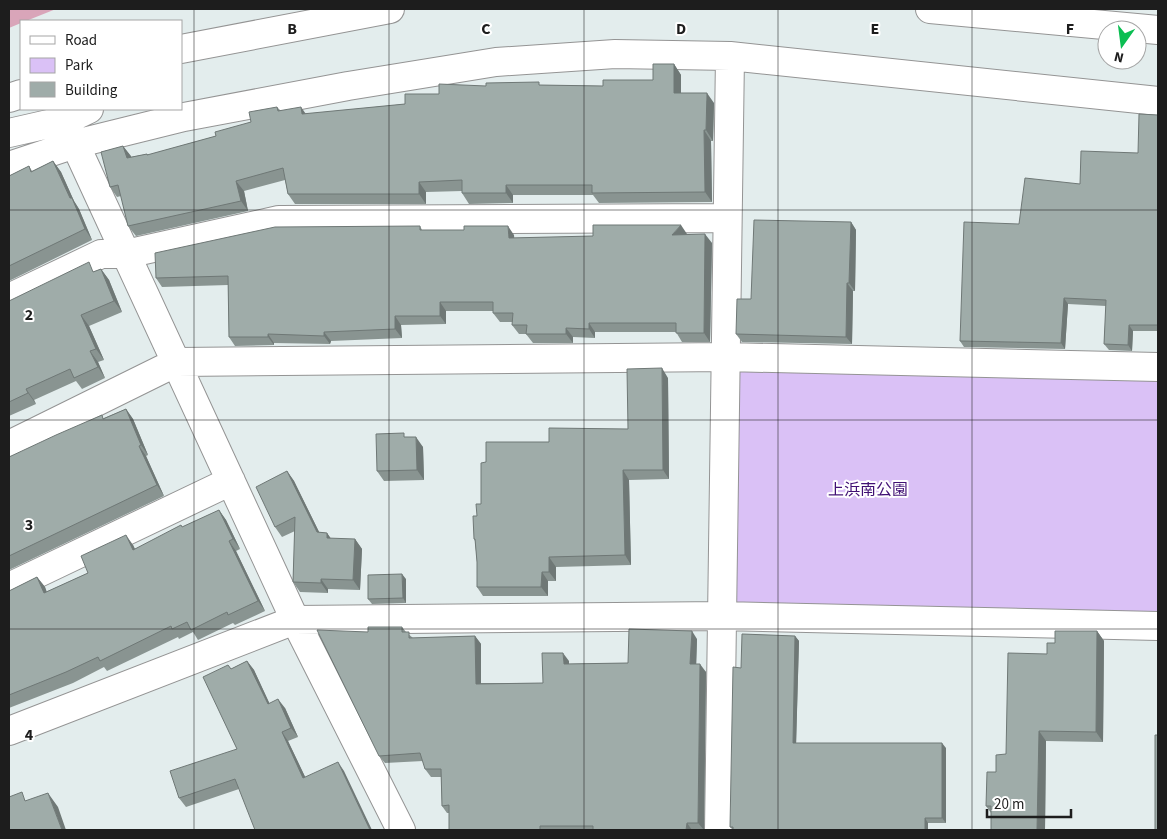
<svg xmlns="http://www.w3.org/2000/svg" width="1167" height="839" viewBox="0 0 1167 839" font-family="'Source Sans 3','Noto Sans JP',sans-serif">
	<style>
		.park { fill: #dac1f6 }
		.water { fill: #d9a5b9 }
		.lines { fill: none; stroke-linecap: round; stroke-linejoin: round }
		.minor-casing { stroke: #949494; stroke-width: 30 }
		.minor { stroke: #fff; stroke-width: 28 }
		.wall { fill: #899491 }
		.shaded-wall { fill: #6f7876 }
		.building { fill: #9faca9; stroke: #6f7876 }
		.grid { fill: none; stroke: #1d1d1d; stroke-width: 1; stroke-opacity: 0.55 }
		.labels { text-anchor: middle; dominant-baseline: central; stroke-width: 4; stroke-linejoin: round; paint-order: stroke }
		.park-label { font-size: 16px; fill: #411174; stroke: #fff }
		.grid-label { font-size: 16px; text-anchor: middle; font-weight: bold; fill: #1d1d1d; stroke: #fff; stroke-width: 4; stroke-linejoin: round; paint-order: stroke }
	</style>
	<rect width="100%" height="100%" fill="#e3eded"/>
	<path class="park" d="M729 364 1158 374V619L722 611Z"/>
	<path class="water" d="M9 9H56L26 21H21V23L9 28Z"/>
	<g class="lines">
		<g class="minor-casing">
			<path id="minor" d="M930 9 1158 30
				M181 49 390 9
				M9 98 21 94
				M66 120 75 144 295 620 401 830
				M9 133 66 120 89 109
				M9 166 75 144 184 117 348 86 496 62 615 54 730 56 1158 101
				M9 298 101 254H126L279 220 727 218
				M9 445 177 362 726 357 1158 367
				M9 587 231 481
				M9 731 295 620 722 616 1158 626
				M719 830 730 56"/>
		</g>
		<use href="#minor" class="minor"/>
	</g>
	<path class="wall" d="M674 64 681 75V93L714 103 713 141H711L712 202 599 203 593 195H513V203L469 204 462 193V191L426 192V204H295L288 194 285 180 244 191 248 211 136 236 128 226 121 196 117 197 110 187 123 146 131 157 147 154 148 155 216 136 251 122 277 107 280 110 306 114 405 104 439 94 486 86 540 85 603 86 653 80Z
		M1158 115V331H1133L1132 351 1109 350 1104 344 1106 306 1068 304 1065 349 964 347 960 341 1019 224 1080 184 1138 153Z
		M53 161 61 172 74 201 79 209 92 240 9 281V176L29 166 32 171Z
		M851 222 856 230 855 291H853L852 344 742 342 736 334 751 299Z
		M420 226 422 230 514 235V238L687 234 712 243 710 342H682L676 332H595V338L573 337V343H533L526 334H519L512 325 513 322H500L493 313V311H446V324L401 325 402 338 331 341 330 344 274 343V345L235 346 229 337 228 285 162 287 156 278Z
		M101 269 109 280 122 312 89 326 104 360 98 362 105 378 82 389 76 381 34 400 36 404 9 416V301Z
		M668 378 669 479 629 480 631 565 556 567V581H548V596H483L477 587V562L475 541 474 539 477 516 481 504 486 462 549 442 628 429Z
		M126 409 133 419 148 455 146 456 164 496 9 570V457Z
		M407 437 423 447 424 480 384 481 377 471Z
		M287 471 294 481 319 532 327 533 331 539H355L362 549 360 590 328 589V593L300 592 293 582 295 531 282 537 275 527Z
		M219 510 226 520 240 549 236 551 265 611 235 625 233 623 198 640 193 632 179 639 178 637 107 671 104 667 73 683 9 708V591L37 577 45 587 46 592 88 573 133 545 135 549 183 527Z
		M406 579V603L372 604 368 599Z
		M402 627 406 632 413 638 475 636 481 644V683H543L569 661V664L628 663 697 639 696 664 706 672 704 830H449V813H447L442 806 441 777H431L425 769 423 761 385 763 379 756 368 632Z
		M1097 631 1104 641 1103 742 1046 741 1045 830H991V813L986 806 996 772 1006 754 1047 654 1055 643Z
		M795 636 799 641 796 743 946 748V823H928V830H733L730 827 741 668Z
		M247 661 254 670 269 703 285 708 298 737 288 741 305 777 344 771 239 789 186 807 179 798 237 749 228 665 231 669Z"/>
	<path class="shaded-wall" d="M674 64 681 75V103L674 93Z
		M707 93 714 103 713 141 706 130Z
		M301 107 308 117 302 114Z
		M704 130 711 141 712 202 705 192Z
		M123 146 131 156 134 169 127 158Z
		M53 161 61 172 74 201 79 209 92 240 85 229Z
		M236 181 244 191 248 211 241 201Z
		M419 182 426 192V204L419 194Z
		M506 185 513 195V203L506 193Z
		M851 222 856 230 855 291 849 283Z
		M681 225 687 234 679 243 672 235Z
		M508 226 514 235 515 247 509 238Z
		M705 234 712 243 710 342 704 333Z
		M101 269 109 280 122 312 114 301Z
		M847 283 853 291 852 344 846 337Z
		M1064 298 1068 304 1065 349 1061 343Z
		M440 302 446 311V324L440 316Z
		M81 315 89 326 104 360 96 349Z
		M395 316 401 325 402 338 395 329Z
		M589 323 595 332V338L589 329Z
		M1129 325 1133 331 1132 351 1128 345Z
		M566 328 573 337V343L566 334Z
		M324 332 331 341 330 344 324 336Z
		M268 334 274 343V345L268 337Z
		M90 351 98 362 105 378 98 367Z
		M662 368 668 378 669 479 663 470Z
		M26 389 34 400 36 404 28 393Z
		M126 409 133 419 148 455 141 445Z
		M416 437 423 447 424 480 417 470Z
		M139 446 146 456 164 496 157 485Z
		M623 470 629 480 631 565 625 555Z
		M287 471 294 481 324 542 317 532Z
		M219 510 226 520 240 549 233 539Z
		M327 533 334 543 327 538Z
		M126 535 133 545 140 560 133 550Z
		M355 539 362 549 360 590 353 580Z
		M229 541 236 551 265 611 258 601Z
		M549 557 556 567V581L549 572Z
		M542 572 548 581V596L541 587Z
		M402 574 406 579V603L403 598Z
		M37 577 45 587 51 603 44 593Z
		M321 579 328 589V593L321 583Z
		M692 631 697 639 696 672 690 664Z
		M1097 631 1104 641 1103 742 1096 732Z
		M475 636 481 644V691L476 684Z
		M795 636 799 641 796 748 793 743Z
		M563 653 569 661V672L564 664Z
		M247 661 254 670 274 713 268 704Z
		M700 664 706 672 704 830 698 823Z
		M278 699 285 708 298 737 291 728Z
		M1039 731 1046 741 1045 830H1037Z
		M282 732 288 741 310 787 303 778Z
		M942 743 946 748V823L942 818Z
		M338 762 344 771 372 830H370Z
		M48 793 58 807 66 830H62Z
		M925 818 928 823V830H925Z
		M687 823 692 830H686Z"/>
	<path class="building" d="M653 64H674V93H707L706 130H704L705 192 592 193V185H506V193H462V180L419 182V194H288L283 168 236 181 241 201 128 226 118 185 110 187 101 152 123 146 127 158 147 154V155L216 136 215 132 251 122 249 112 277 107 278 111 301 107 302 114 405 104V94H439V84L486 86V83L539 82V85L603 86V80H653Z
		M1139 114 1158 115V325H1129L1128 345 1104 344 1106 300 1064 298 1061 343 960 341 964 222 1019 224 1025 178 1080 184 1081 151 1138 153Z
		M53 161 70 198H72L85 229 9 266V176L29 166 31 172Z
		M754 220 851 222 849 283H847L846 337 736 334 737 299H751Z
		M593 225H681L672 235 705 234 704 333H676V323H589V329L566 328V334H526L527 325H512L513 313H493V302H440V316H395V329L324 332V336L268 334V337H229L228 276 156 278 155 253 275 227 420 226V230H464V226H508L509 238 593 236Z
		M89 262 93 272 101 269 114 301 81 315 96 349 90 351 98 367 74 378 70 369 26 389 28 393 9 402V301Z
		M662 368 663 470H623L625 555 549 557V572H542L541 587H477V562L475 539H474L473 516H477L476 504H481V463L486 462V442H549V428L628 429 627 369Z
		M126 409 141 445 139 446 157 485 9 556V457L56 435 102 415 103 419Z
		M404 433V437H416L417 470 377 471 376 434Z
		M287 471 317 532 327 533V538L355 539 353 580 321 579V583L293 582 295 517 275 527 256 487Z
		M219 510 233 539 229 541 258 601 228 615 227 612 191 630 187 622 172 629 171 626 100 661 98 657 66 672 9 695V591L37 577 44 593 88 573 81 556 126 535 133 550 181 525 182 527Z
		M402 574 403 598 368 599V575Z
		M368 627H402V632H409V638L475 636 476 684 543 683 542 653H563L564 664 628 663 629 629 692 631 690 664H700L698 823H687L686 830H593V826H540V830H449V805L442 806 441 769H425L420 753 379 756 317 630 368 632Z
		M1055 631H1097L1096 732 1039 731 1037 830H991V806H986L987 772H996V755L1006 754 1008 653 1047 654V643H1055Z
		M742 634 795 636 793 743H942V818H925V830H733V827H730L733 667 741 668Z
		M247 661 268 704 278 699 291 728 282 732 303 778 338 762 370 830H255L235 779 179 798 170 771 237 749 203 677 228 665 231 669Z
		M1155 735H1158V830H1155Z
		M22 792 25 801 48 793 62 830H9V797Z"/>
	<path class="grid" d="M194 9V830M389 9V830M584 9V830M778 9V830M972 9V830M9 210H1158M9 420H1158M9 629H1158"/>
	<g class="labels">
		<g class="park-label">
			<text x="868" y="490">上浜南公園</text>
		</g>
	</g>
	<g class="grid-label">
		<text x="292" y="34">B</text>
		<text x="486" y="34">C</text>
		<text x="681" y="34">D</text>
		<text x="875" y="34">E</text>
		<text x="1070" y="34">F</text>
		<text x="29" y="320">2</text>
		<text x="29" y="530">3</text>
		<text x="29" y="740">4</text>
	</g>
	<rect width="1167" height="839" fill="none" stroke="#1d1d1d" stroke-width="20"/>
	<rect x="20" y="20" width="162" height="90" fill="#ffffff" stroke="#a5a5a5"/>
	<rect x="30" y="36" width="25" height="8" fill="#ffffff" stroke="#a5a5a5"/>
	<text x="65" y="45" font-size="15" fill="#1d1d1d">Road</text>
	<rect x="30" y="58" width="25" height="15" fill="#dac1f6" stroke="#a5a5a5"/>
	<text x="65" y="70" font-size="15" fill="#1d1d1d">Park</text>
	<rect x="30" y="82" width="25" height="15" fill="#9faca9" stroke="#a5a5a5"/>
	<text x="65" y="95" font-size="15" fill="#1d1d1d">Building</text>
	<g transform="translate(1122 45) rotate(194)"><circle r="24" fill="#ffffff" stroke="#a5a5a5"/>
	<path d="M0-4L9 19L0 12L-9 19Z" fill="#0bbe52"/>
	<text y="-8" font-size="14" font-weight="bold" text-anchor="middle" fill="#1d1d1d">N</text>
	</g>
	<path d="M987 809v8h84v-8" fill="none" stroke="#1d1d1d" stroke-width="2.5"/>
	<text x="994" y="809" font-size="15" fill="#1d1d1d" stroke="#ffffff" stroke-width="4" paint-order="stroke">20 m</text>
</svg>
